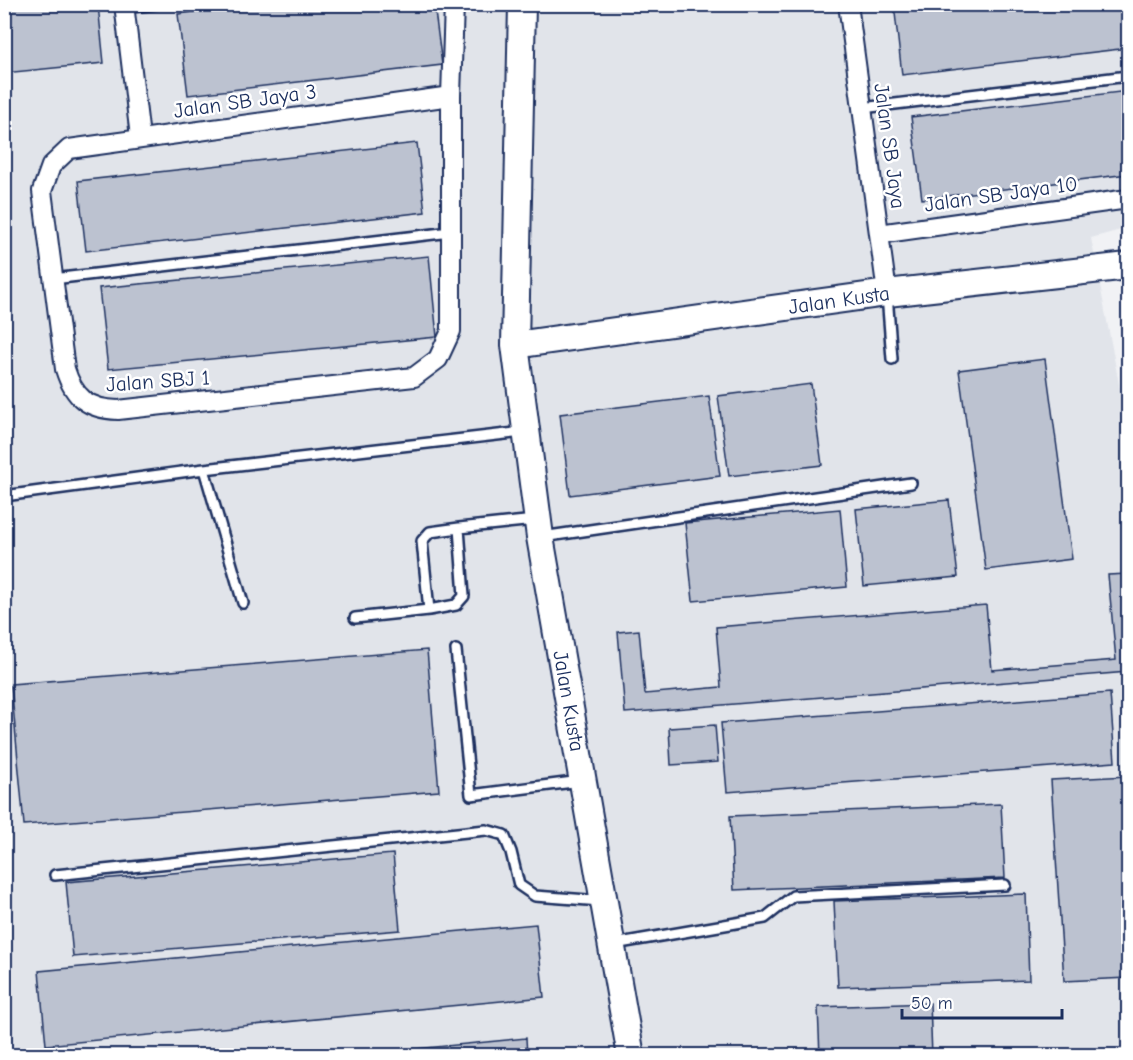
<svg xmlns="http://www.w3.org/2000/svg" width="1133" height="1060" viewBox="0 0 1133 1060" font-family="'Comic Neue',sans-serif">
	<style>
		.built { fill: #e1e4ea }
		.building { fill: #bcc2d0; stroke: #1b2f5e; stroke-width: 1.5 }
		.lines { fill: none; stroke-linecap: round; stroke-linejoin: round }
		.lane-casing { stroke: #1b2f5e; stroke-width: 14 }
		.street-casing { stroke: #1b2f5e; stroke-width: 22 }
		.secondary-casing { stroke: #1b2f5e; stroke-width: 30 }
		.lane { stroke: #fff; stroke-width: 9 }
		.street { stroke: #fff; stroke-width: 18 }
		.secondary { stroke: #fff; stroke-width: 26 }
		.labels { text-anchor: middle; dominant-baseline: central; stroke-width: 5; stroke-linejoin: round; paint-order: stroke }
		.street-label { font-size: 21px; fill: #1b2f5e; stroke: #fff }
	</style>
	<rect width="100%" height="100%" fill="#f1f2f5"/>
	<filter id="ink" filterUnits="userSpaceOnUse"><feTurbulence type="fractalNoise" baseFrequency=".0167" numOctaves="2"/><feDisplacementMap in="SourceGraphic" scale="12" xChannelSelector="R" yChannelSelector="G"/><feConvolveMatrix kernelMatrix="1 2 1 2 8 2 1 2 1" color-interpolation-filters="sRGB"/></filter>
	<g filter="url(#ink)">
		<path class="built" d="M5 5H1128V228L1091 238 1128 431V1055L5 1056Z"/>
		<path class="building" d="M4 4H57V9L98 5 104 63 4 73Z
			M258 4H434L442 65 188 95 178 14Z
			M894 4H1128V48L902 75Z
			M1128 91V174L922 199 911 117Z
			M417 143 425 212 86 251 78 181Z
			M429 256 437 337 108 369 99 288Z
			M1045 359 1072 559 986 570 959 370Z
			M811 384 822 465 729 476 718 396Z
			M709 396 720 476 570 495 560 414Z
			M949 500 958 577 864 586 856 509Z
			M840 509 847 587 693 601 685 523Z
			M1128 574V672L625 713 618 632 639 630 645 694 721 687 716 627 986 605 992 670 1116 660 1108 575Z
			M427 650 439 791 24 825 11 684Z
			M1110 693 1115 762 727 792 721 723Z
			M715 725 718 762 671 765 669 728Z
			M1128 776V978L1064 981 1051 780Z
			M1001 804 1005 878 734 890 730 816Z
			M393 854 400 930 73 957 66 882Z
			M1026 894 1029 980 838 987 834 901Z
			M536 924 544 997 46 1045 39 971Z
			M930 1003 932 1056H820L818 1007Z
			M526 1038 527 1056H344Z"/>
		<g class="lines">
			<g class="lane-casing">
				<path id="lane" d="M124 8 156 4
					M862 108 1128 76
					M53 279 451 232
					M887 295 892 359
					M4 496 204 469
					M459 528 464 596 456 605 429 610 422 541 430 532Z
					M459 528 535 520
					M542 537 911 483
					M243 603 204 469 523 432
					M355 618 429 610
					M456 650 471 795 581 781
					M55 875 486 830 504 835 511 852 519 885 535 896 601 901
					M614 944 765 918 793 896 1005 885"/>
			</g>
			<g class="street-casing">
				<path id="street" d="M124 4 140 137
					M848 4 887 293
					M451 96 69 149 51 166 42 191 65 369C74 398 88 409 118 410L414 377 438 359 451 331V96L454 4
					M879 234 1128 199"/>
			</g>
			<g class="secondary-casing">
				<path id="secondary" d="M522 4 515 345 540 537 631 1056
					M515 345 887 293 1128 266"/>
			</g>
			<use href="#lane" class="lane"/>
			<use href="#street" class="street"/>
			<use href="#secondary" class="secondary"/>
		</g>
	</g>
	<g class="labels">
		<g class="street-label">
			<text transform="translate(245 101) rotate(-8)">Jalan SB Jaya 3</text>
			<text transform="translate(890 146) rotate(82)">Jalan SB Jaya</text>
			<text transform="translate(1001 194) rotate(-8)">Jalan SB Jaya 10</text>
			<text transform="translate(839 300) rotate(-8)">Jalan Kusta</text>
			<text transform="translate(158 381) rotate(-4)">Jalan SBJ 1</text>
			<text transform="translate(569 701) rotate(80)">Jalan Kusta</text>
		</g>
	</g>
	<rect width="1133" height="1060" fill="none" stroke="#fff" stroke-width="24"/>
	<rect x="12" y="12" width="1109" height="1036" fill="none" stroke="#1b2f5e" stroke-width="2" filter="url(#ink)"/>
	<path d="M902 1009v9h160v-9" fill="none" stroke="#1b2f5e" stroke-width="3"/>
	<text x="911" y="1009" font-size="18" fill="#1b2f5e" stroke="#ffffff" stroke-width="4.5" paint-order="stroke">50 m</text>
</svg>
